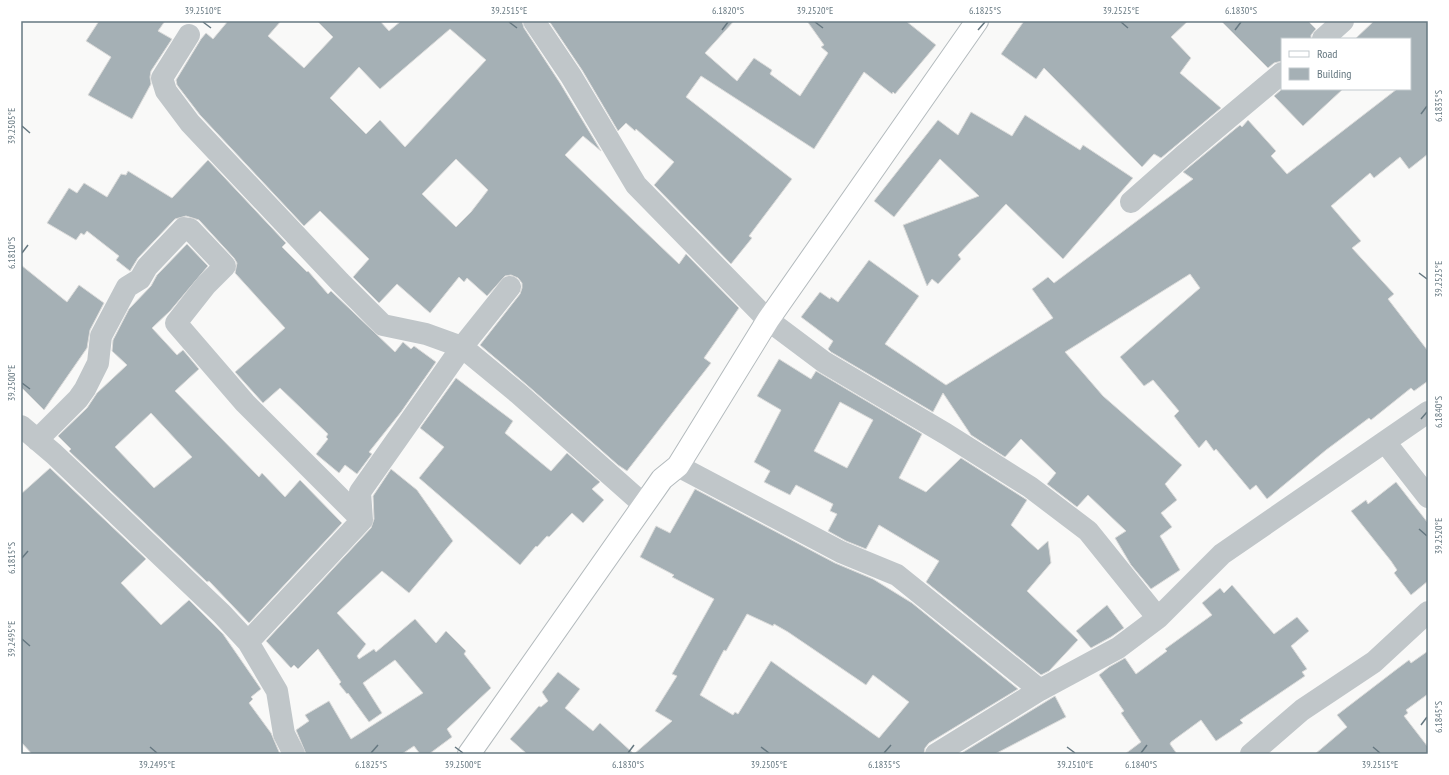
<svg xmlns="http://www.w3.org/2000/svg" width="1449" height="775" viewBox="0 0 1449 775" font-family="'PT Sans Narrow',sans-serif">
	<style>
		.building { fill: #a5b0b5; stroke: #dbdbda; fill-rule: evenodd }
		.lines { fill: none; stroke-linecap: round; stroke-linejoin: round }
		.secondary-casing { stroke: #b3babd; stroke-width: 24 }
		.street { stroke: #c0c6c9; stroke-width: 22 }
		.secondary { stroke: #fff; stroke-width: 22 }
		.ticks { fill: none; stroke: #667881; stroke-width: 1.5 }
		.neatline { fill: none; stroke: #667881; stroke-width: 1.5 }
		.ticks-label { font-size: 10px; text-anchor: middle; fill: #667881 }
	</style>
	<rect width="100%" height="100%" fill="#f9f9f8"/>
	<path class="building" d="M99 21H165L158 31 172 39 151 71 150 77 151 84 132 119 88 95 111 57 86 41Z
		M228 21H281L268 36 304 68 333 37 317 21H380L389 31 401 21H522L524 28 560 83 601 151 583 136 565 155 679 264 686 254 739 308 704 358 711 363 627 471 618 465 527 385 480 345 520 294 522 288V283L518 278 511 275 505 276 487 296 467 278 464 282 459 277 430 313 397 284 379 303 353 277 369 259 320 211 304 226 200 115 177 85 176 80 201 39 206 33 213 39ZM450 29 486 60 405 147 380 120 366 134 330 98 359 67 380 89ZM456 159 488 190 471 212 456 227 422 194Z
		M549 21H734L705 53 737 81 754 58 772 70 770 74 800 96 828 53 821 47 824 45 807 21H906L936 45 895 94 893 92 892 94 864 72 814 149 701 76 686 97 792 179 749 236 752 238 731 264 654 185 674 162 636 129 635 131 626 123 618 131 582 70Z
		M1024 21H1188L1171 37 1191 58 1180 73 1221 108 1161 158 1154 154 1142 167 1044 68 1036 79 1001 54Z
		M1221 21H1308L1316 29 1311 35V39H1282V61L1274 63 1268 68Z
		M1374 21H1428V154L1409 169 1400 157 1374 178 1370 173 1331 206 1361 241 1352 248 1394 294 1388 299 1428 351V381L1414 391 1411 388 1371 420 1369 418 1326 450 1267 499 1256 485 1250 490 1216 449 1214 451 1206 440 1199 448 1174 416 1179 411 1153 380 1144 386 1120 357 1200 288 1190 274 1065 352 1103 396 1182 465 1165 484 1177 500 1161 513 1172 527 1160 536 1180 570 1151 589 1131 565 1115 538 1126 531 1088 495 1077 507 1047 484 1056 473 1021 439 1005 457 971 435 943 393 933 412 831 352 828 349 833 341 801 317 820 292 830 299 831 297 838 302 869 260 919 296 885 344 946 385 1053 318 1032 289 1048 277 1054 283 1193 179 1183 172 1240 125 1242 127 1248 120 1276 151 1271 156 1287 174 1397 89H1410V39H1355Z
		M1282 89H1343L1303 126 1274 96Z
		M971 112 1012 136 1025 115 1080 150 1083 145 1133 178 1063 259 1006 204 958 255 961 259 938 284 932 279 927 286 903 225 979 196 940 159 894 217 874 201 938 120 958 135Z
		M208 160 286 243 282 247 307 272 308 271 328 294 331 291 395 352 403 342 411 349 414 346 436 362 401 412 369 452 372 454 357 474 345 465 339 473 316 454 328 439 326 437 328 434 280 388 263 403 235 372 285 328 235 273 237 263 234 258 199 220 186 216 175 219 138 258 130 271 116 260 119 256 87 231 84 235 81 233 76 240 47 223 69 188 77 193 84 183 107 197 121 174 126 175 128 171 172 198Z
		M187 244 208 266 170 311 152 328 177 355 183 350 199 369 175 391 259 477 262 473 285 497 300 480 342 523 249 623 209 581 207 582 69 451 71 449 58 436 87 408 97 393 127 365 112 351 113 340 129 309 151 286 157 275ZM151 413 192 457 154 488 115 447Z
		M21 265 67 302 79 285 104 303 90 330 87 348 44 410 21 387Z
		M779 359 811 379 816 371 922 434 899 478 926 492 961 458 1027 500 1011 525 1038 550 1048 541 1051 563 1027 591 1078 640 1049 671 1041 675 926 582 939 561 879 525 866 549 846 541 828 531 837 514 830 511 833 504 796 485 790 495 764 482 770 471 754 462 781 410 757 396ZM840 402 873 420 847 468 814 451Z
		M456 378 513 421 505 433 551 471 567 453 600 482 592 489 604 500 583 523 572 513 549 537 547 536 537 547 536 546 520 565 419 478 444 447 420 428Z
		M50 468 146 559 121 583 161 625 189 600 223 634 261 689 251 697 253 699 249 703 271 733 280 754H32L21 742V494Z
		M391 469 417 490 453 541 409 593 382 571 337 613 366 644 357 656 359 659 374 649 376 652 415 619 436 643 446 631 466 651 464 654 491 688 447 729 452 737 429 754H420L414 746 402 754H306L296 730 309 721 305 715 329 701 351 739 423 693 395 660 363 683 382 713 369 722 348 693 347 694 339 684 341 682 318 649 298 669 294 665 291 668 266 641 371 528 374 519 373 496Z
		M1396 482 1428 523V581L1411 595 1394 573 1397 570 1391 561 1351 511 1366 500 1368 504Z
		M695 489 835 563 873 579 912 603 1018 689 929 743 925 748 924 754H527L510 739 539 706 541 707 548 701 542 692 558 672 580 689 565 708 593 731 600 723 634 754 672 721 655 711 677 676 672 674 714 599 672 577 674 575 640 557 656 526 670 533ZM747 614 773 626 774 624 788 632 866 685 873 675 909 702 879 738 771 661 738 714 735 712 733 715 700 695 724 650 726 651Z
		M1232 585 1274 634 1297 617 1309 631 1291 646 1307 669 1302 672 1305 676 1240 720 1243 723 1216 741 1201 720 1171 742 1170 744 1177 754H1125L1141 742 1121 713 1124 711 1099 675 1109 667 1125 658 1136 674 1167 651 1165 649 1212 615 1202 603 1220 588 1224 593Z
		M1107 605 1124 628 1111 637 1091 648 1076 631Z
		M1428 651V694L1406 710 1408 713 1404 716 1428 747V754H1315L1347 727 1337 715 1397 669 1409 660 1411 663Z
		M1055 696 1066 717 995 754H960Z"/>
	<g class="lines">
		<g class="secondary-casing">
			<path id="secondary" d="M469 754 662 479 678 466 768 320 977 21"/>
		</g>
		<path class="street" d="M534 21 571 76 636 185 768 320 824 362 946 434 1030 487 1088 531 1158 618
			M189 35 162 78 166 91 190 123 340 282 383 325 426 334 462 347 519 394 643 504
			M1323 39 1343 21
			M1131 202 1183 156 1282 73
			M21 426 54 454 222 614 248 642 277 691 284 734 294 754
			M37 440 78 399 85 389 98 363 101 336 127 287 140 279 147 267 184 228 190 229 225 266 206 285 176 323 245 403 362 520
			M1385 442 1428 497
			M678 466 841 552 897 575 1040 690
			M248 642 362 520 360 492 462 347 510 287
			M936 754 1040 690 1118 648 1158 618 1222 554 1428 412
			M1251 754 1302 710 1374 662 1428 612"/>
		<use href="#secondary" class="secondary"/>
	</g>
	<path class="ticks" d="M203 22 211 28M509 22 517 28M815 22 823 28M1121 22 1128 28M722 30 728 22M978 30 985 22M1235 30 1241 22M1421 114 1427 106M22 126 30 133M22 253 28 245M1419 273 1427 279M22 383 30 389M1421 419 1427 412M1419 529 1427 536M22 558 28 551M22 639 30 646M1421 725 1427 717M150 747 157 753M455 747 463 753M761 747 769 753M1067 747 1075 753M1373 747 1380 753M371 753 378 745M628 753 634 745M884 753 891 745M1141 753 1147 745"/>
	<rect width="1449" height="775" fill="none" stroke="#ffffff" stroke-width="44"/>
	<rect x="1281" y="38" width="130" height="52" fill="#ffffff" stroke="#c2c9cd"/>
	<rect x="1289" y="51" width="20" height="6" fill="#ffffff" stroke="#c2c9cd"/>
	<text x="1317" y="58" font-size="12" fill="#667881">Road</text>
	<rect x="1289" y="68" width="20" height="12" fill="#a5b0b5" stroke="#c2c9cd"/>
	<text x="1317" y="78" font-size="12" fill="#667881">Building</text>
	<rect x="22" y="22" width="1405" height="731" class="neatline"/>
	<g class="ticks-label">
		<text x="203" y="14">39.2510°E</text>
		<text x="509" y="14">39.2515°E</text>
		<text x="728" y="14">6.1820°S</text>
		<text x="815" y="14">39.2520°E</text>
		<text x="985" y="14">6.1825°S</text>
		<text x="1121" y="14">39.2525°E</text>
		<text x="1241" y="14">6.1830°S</text>
		<text transform="translate(1438 106) rotate(-90)" y="4">6.1835°S</text>
		<text transform="translate(11 126) rotate(-90)" y="4">39.2505°E</text>
		<text transform="translate(11 253) rotate(-90)" y="4">6.1810°S</text>
		<text transform="translate(1438 279) rotate(-90)" y="4">39.2525°E</text>
		<text transform="translate(11 383) rotate(-90)" y="4">39.2500°E</text>
		<text transform="translate(1438 412) rotate(-90)" y="4">6.1840°S</text>
		<text transform="translate(1438 536) rotate(-90)" y="4">39.2520°E</text>
		<text transform="translate(11 558) rotate(-90)" y="4">6.1815°S</text>
		<text transform="translate(11 639) rotate(-90)" y="4">39.2495°E</text>
		<text transform="translate(1438 717) rotate(-90)" y="4">6.1845°S</text>
		<text x="157" y="768">39.2495°E</text>
		<text x="371" y="768">6.1825°S</text>
		<text x="463" y="768">39.2500°E</text>
		<text x="628" y="768">6.1830°S</text>
		<text x="769" y="768">39.2505°E</text>
		<text x="884" y="768">6.1835°S</text>
		<text x="1075" y="768">39.2510°E</text>
		<text x="1141" y="768">6.1840°S</text>
		<text x="1380" y="768">39.2515°E</text>
	</g>
</svg>
